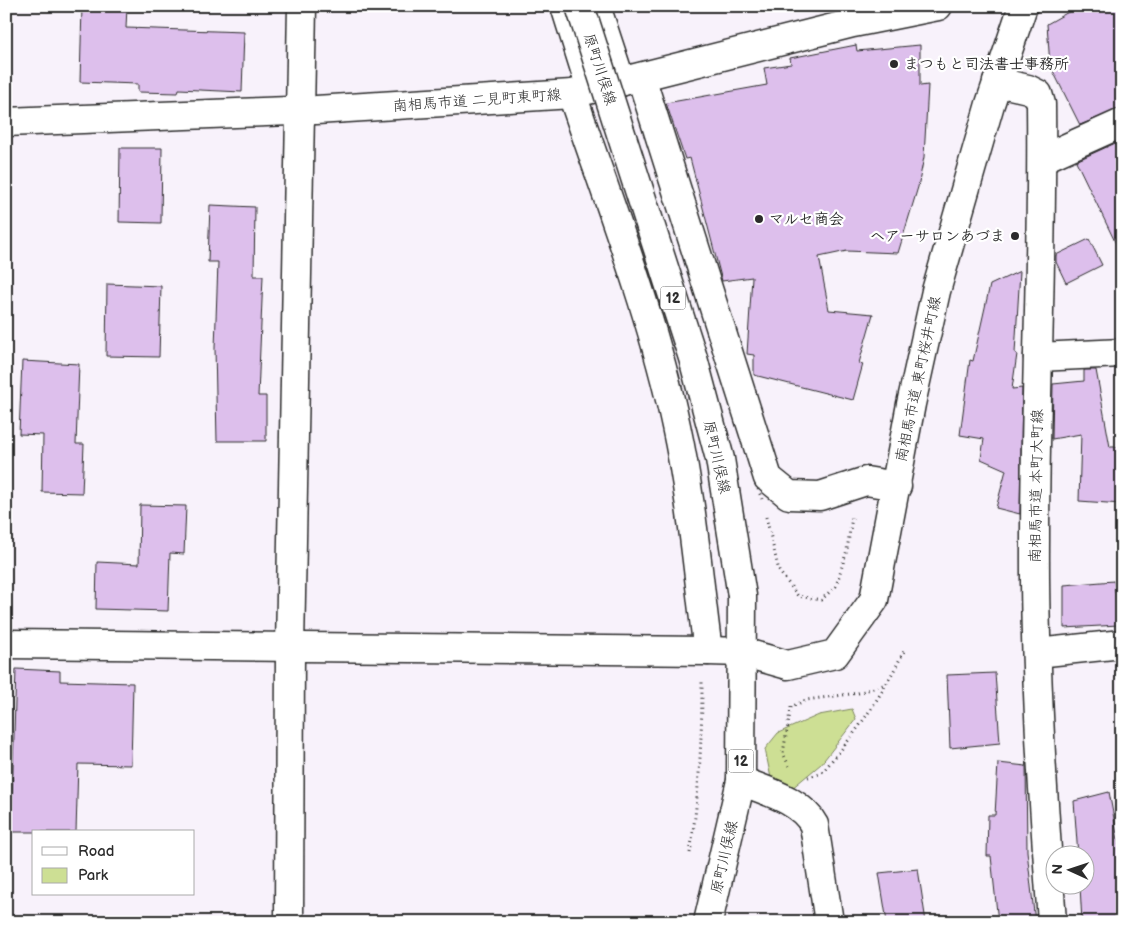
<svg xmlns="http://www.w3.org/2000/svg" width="1128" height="928" font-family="'Balsamiq Sans','Klee One',sans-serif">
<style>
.green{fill:#cddf94;stroke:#7c8560}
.building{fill:#ddbfec;stroke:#2b2b2b}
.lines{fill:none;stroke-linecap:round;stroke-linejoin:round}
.minor-casing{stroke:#2b2b2b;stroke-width:31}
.major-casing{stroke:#2b2b2b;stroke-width:31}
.path{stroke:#2b2b2b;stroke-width:3;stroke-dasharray:1 4;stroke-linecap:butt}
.minor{stroke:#fff;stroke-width:28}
.major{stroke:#fff;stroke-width:28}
.major-bridge-casing{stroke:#2b2b2b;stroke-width:31;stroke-linecap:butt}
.path-bridge{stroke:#2b2b2b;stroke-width:3;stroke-dasharray:1 4;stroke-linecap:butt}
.major-bridge{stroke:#fff;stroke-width:28}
.poi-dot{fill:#2b2b2b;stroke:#fff;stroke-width:2}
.labels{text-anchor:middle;stroke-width:4.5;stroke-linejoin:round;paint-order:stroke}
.shield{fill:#fff;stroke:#6b6b6b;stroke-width:1}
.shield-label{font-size:14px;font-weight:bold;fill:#2b2b2b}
.poi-label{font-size:15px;font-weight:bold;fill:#2b2b2b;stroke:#fff;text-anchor:start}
.street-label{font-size:15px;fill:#2b2b2b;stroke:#fff}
</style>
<rect width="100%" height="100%" fill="#f8f2fb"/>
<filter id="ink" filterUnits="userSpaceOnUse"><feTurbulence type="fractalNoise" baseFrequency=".02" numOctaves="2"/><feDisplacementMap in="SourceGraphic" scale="10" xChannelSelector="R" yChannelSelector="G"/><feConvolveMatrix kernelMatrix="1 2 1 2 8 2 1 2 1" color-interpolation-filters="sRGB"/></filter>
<g filter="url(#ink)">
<path class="green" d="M 852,709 L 856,719 L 821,764 L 791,789 L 772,783 L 765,749 L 778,733 L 819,715 Z"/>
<g class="building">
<path d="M 82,6 L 127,6 L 126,28 L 244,32 L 242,92 L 179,89 L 178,93 L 138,92 L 138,84 L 80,82 Z"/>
<path d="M 1079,6 L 1122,6 L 1122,108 L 1080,125 L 1050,65 L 1047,24 Z"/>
<path d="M 856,45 L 857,51 L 920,45 L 920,86 L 928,85 L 924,157 L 918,187 L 898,253 L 847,251 L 819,257 L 829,310 L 873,314 L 859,363 L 863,364 L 853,400 L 754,375 L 754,355 L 747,354 L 752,277 L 722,281 L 690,158 L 685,159 L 666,103 L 767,85 L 764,68 L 791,64 L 790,58 Z"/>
<path d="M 1122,140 L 1122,256 L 1076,161 Z"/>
<path d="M 120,148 L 162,148 L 161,223 L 119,222 Z"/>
<path d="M 210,205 L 255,207 L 254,276 L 263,276 L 258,396 L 266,396 L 266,441 L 217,441 L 215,348 L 218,262 L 208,262 Z"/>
<path d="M 1089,239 L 1102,265 L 1066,283 L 1056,262 L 1056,255 Z"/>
<path d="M 1020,271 L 1015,353 L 1017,354 L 1012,389 L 1022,388 L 1020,514 L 996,508 L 1006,470 L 981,459 L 984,439 L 960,435 L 970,360 L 973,361 L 990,285 Z"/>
<path d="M 107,284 L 161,286 L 159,357 L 106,356 Z"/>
<path d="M 22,361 L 79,364 L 76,444 L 84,444 L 82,493 L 42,492 L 43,435 L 19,434 Z"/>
<path d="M 1084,370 L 1096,370 L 1110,447 L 1122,447 L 1122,504 L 1079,501 L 1081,434 L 1052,439 L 1053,384 L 1084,381 Z"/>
<path d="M 140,505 L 186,506 L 184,554 L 170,553 L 168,611 L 96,609 L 97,562 L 139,564 Z"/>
<path d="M 1114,581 L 1119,625 L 1064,628 L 1064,585 Z"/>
<path d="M 16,669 L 60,671 L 60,681 L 133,683 L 131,765 L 78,764 L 76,832 L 11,832 Z"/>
<path d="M 995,673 L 1000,743 L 950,748 L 947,675 Z"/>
<path d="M 998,763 L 1026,766 L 1027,851 L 1035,922 L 998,922 L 991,856 L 987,856 L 988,815 L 995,815 Z"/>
<path d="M 1109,792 L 1122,861 L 1122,918 L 1082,922 L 1080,886 L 1086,886 L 1086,856 L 1078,856 L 1074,801 Z"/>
<path d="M 918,869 L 926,922 L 887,922 L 879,873 Z"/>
</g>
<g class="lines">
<defs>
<g id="minor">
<path d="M 565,6 L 591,89"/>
<path d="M 596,6 L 621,82"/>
<path d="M 641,77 L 768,478 L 789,495 L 820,496 L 866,481 L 897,486"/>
<path d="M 997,82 L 1028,89 L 1038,94 L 1041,104 C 1043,249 1035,395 1035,540 C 1034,667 1043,795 1052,922"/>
<path d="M 572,94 C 609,204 652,313 676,426 C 692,500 698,576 708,651"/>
<path d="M 6,122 L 316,110 L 572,94 L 853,23 L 938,6"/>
<path d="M 1042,159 L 1122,123"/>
<path d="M 1038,357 L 1122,353"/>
<path d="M 6,644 L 708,651 L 742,652 L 788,665 L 835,654 L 874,600 L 911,404 L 936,291 L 990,104 L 1023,6"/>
<path d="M 1037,653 L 1122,644"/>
<path d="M 741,781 C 766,791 801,800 814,825 L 829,922"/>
<path d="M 289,922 L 290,648 L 302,6"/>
</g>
<path id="major" d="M 708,922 L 741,781 L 742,596"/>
</defs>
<use href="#minor" class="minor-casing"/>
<use href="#major" class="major-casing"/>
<g class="path">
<path d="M 766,517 L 779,571 L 798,596 L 821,600 L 836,586 L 847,550 L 852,517"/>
<path d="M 789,766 L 783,753 L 791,707 L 806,700 L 858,693 L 883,685"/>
<path d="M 808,777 C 811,776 816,775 819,774 C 825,771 830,762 835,757 C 863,724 885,689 904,651"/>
<path d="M 690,853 C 699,796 702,740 702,682"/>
</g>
<use href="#minor" class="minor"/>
<use href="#major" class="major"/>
<defs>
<path id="major-bridge" d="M 580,6 L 693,358 L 720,459 L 742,596"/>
</defs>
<use href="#major-bridge" class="major-bridge-casing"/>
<path class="path-bridge" d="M 758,489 L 762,499"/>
<use href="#major-bridge" class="major-bridge"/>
</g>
</g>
<g class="poi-dot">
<circle cx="894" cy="64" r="5"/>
<circle cx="759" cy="219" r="5"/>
<circle cx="1015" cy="236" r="5"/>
</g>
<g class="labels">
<g class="shield">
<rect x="660.5" y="286.5" width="25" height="23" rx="4"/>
<rect x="728.5" y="749.5" width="25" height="23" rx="4"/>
</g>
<g class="shield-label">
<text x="673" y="303">12</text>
<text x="741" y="766">12</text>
</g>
<g class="poi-label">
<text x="904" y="69">まつもと司法書士事務所</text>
<text x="769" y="224">マルセ商会</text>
<text x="1005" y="241" text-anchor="end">ヘアーサロンあづま</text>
</g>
<g class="street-label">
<text transform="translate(600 69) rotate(72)" y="5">原町川俣線</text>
<text transform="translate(477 100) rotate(-4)" y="5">南相馬市道 二見町東町線</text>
<text transform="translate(918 379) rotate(-78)" y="5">南相馬市道 東町桜井町線</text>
<text transform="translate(717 457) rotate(77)" y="5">原町川俣線</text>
<text transform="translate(1036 486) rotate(-89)" y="5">南相馬市道 本町大町線</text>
<text transform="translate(724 857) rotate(-77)" y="5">原町川俣線</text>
</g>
</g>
<rect width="1128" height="928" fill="none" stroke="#fff" stroke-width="25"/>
<rect x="12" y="12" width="1103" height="903" fill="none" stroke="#2b2b2b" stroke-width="2" filter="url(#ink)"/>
<rect x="32" y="830" width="162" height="65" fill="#ffffff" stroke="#aaaaaa"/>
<rect x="42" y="847" width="25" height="8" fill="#ffffff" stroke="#aaaaaa"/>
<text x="78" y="856" font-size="15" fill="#2b2b2b">Road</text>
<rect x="42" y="868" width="25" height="15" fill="#cddf94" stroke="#aaaaaa"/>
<text x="78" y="880" font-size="15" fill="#2b2b2b">Park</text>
<g transform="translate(1070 870) rotate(273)"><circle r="24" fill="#ffffff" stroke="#aaaaaa"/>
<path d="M0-4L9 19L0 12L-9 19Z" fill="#2b2b2b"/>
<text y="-8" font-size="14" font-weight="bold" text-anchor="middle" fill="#2b2b2b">N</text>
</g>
</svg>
